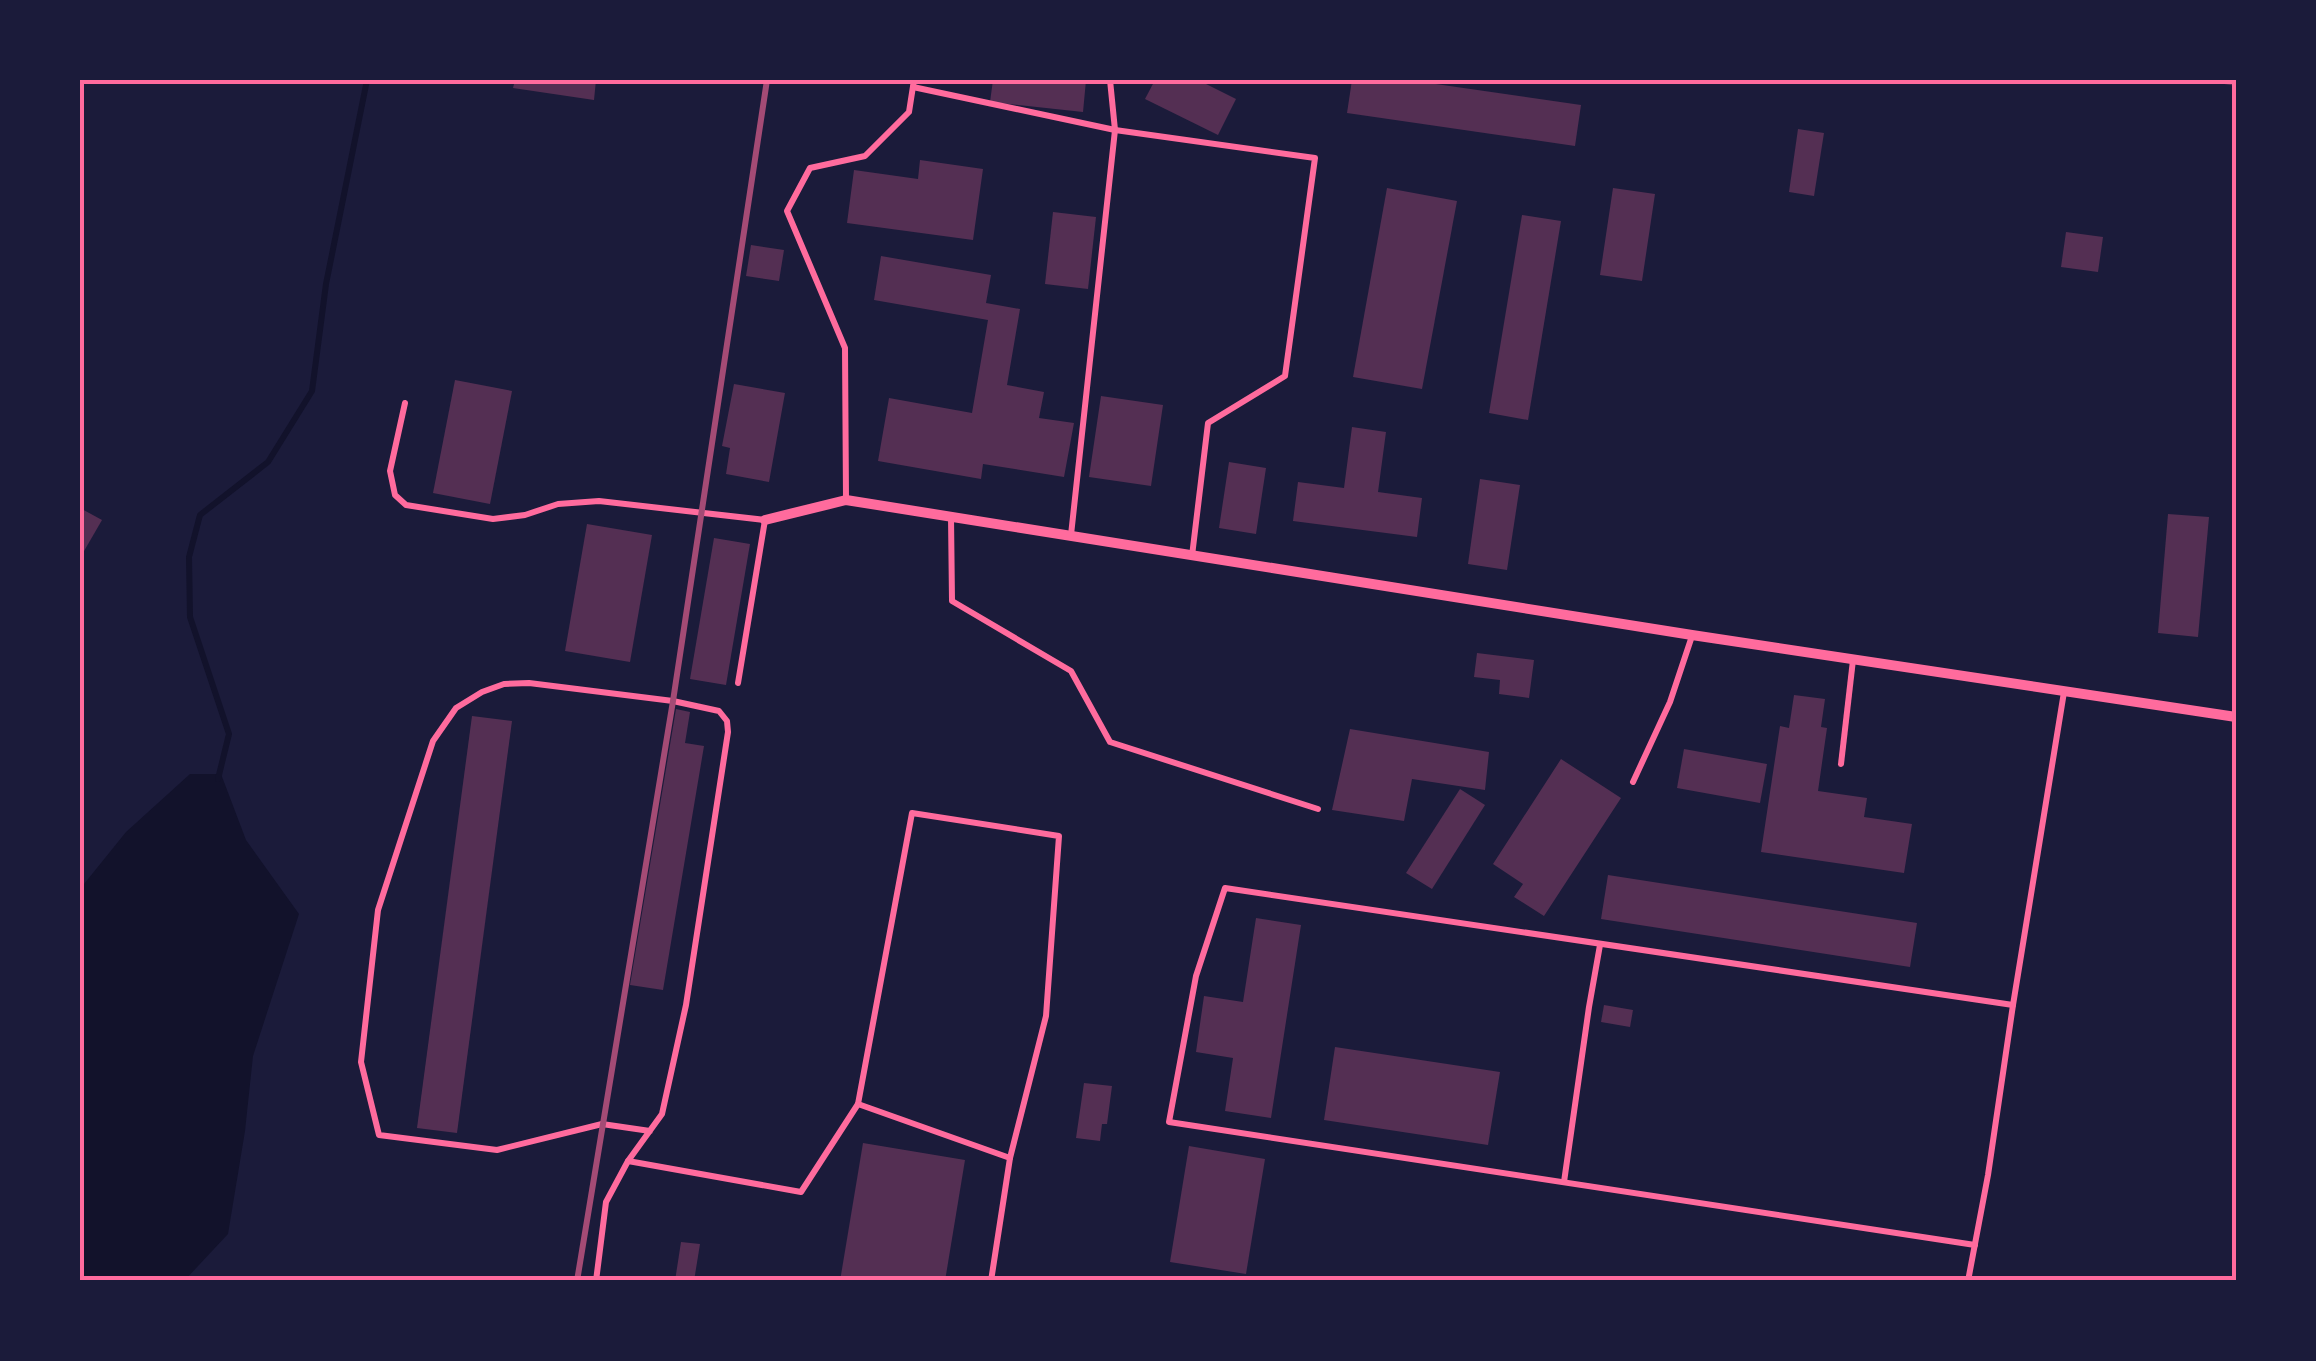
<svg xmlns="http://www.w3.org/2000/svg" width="2316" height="1361" font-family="Merriweather,serif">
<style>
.water{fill:#12122b}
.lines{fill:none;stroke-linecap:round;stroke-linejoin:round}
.stream{stroke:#12122b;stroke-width:6}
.building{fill:#542f53}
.service{stroke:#ff6b9d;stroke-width:6}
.minor{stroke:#ff6b9d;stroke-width:10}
.rail{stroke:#a44b75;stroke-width:6}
.neatline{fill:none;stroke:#ff6b9d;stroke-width:4}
</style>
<rect width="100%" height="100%" fill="#1b1b3a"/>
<path class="water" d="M 190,774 L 221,774 L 246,840 L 299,914 L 253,1056 L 245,1131 L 228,1234 L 184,1281 L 80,1281 L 80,889 L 126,832 Z"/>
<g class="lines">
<path class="stream" d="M 218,779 L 229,734 L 190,617 L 189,557 L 200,515 L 268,462 L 312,391 L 326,284 L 367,80"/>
</g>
<g class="building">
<path d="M 515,80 L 596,80 L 594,100 L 513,88 Z"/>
<path d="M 993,80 L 1086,80 L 1083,112 L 990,102 Z"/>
<path d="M 1155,80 L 1198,80 L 1236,99 L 1218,135 L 1145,99 Z"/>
<path d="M 1352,80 L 1408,80 L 1581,105 L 1575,146 L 1347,113 Z"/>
<path d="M 2212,80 L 2236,80 L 2236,86 L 2212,82 Z"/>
<path d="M 1798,129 L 1824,133 L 1814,196 L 1789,192 Z"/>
<path d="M 920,160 L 983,169 L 973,240 L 847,223 L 854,170 L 918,179 Z"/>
<path d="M 1387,188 L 1457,201 L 1422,389 L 1353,377 Z"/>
<path d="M 1613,188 L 1655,194 L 1642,281 L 1600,275 Z"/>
<path d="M 1053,212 L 1096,217 L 1088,289 L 1045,284 Z"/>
<path d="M 1522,215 L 1561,221 L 1528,420 L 1489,413 Z"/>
<path d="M 2066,232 L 2103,237 L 2098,272 L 2061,267 Z"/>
<path d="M 751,245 L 784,250 L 779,281 L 746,276 Z"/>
<path d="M 881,256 L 991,275 L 986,303 L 1020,309 L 1007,385 L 1044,392 L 1039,418 L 1074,423 L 1064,477 L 983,464 L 981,479 L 878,461 L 889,398 L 972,413 L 988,320 L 874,300 Z"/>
<path d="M 455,380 L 512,391 L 490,504 L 433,493 Z"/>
<path d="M 734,384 L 785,393 L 769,482 L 726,474 L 730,448 L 722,446 Z"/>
<path d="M 1101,396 L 1163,405 L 1151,486 L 1089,477 Z"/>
<path d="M 1352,427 L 1386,432 L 1378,492 L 1422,498 L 1417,537 L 1293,521 L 1298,482 L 1344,488 Z"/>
<path d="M 1229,462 L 1266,468 L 1256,534 L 1219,528 Z"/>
<path d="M 1480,479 L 1520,485 L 1507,570 L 1468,564 Z"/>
<path d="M 80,508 L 102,520 L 80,558 Z"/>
<path d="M 2168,514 L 2209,517 L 2198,637 L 2158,633 Z"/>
<path d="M 587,524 L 652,535 L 630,662 L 565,651 Z"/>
<path d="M 714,538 L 750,544 L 726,685 L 690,679 Z"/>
<path d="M 1477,653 L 1534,660 L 1529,698 L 1499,694 L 1500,680 L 1474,677 Z"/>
<path d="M 1794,695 L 1825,699 L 1821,727 L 1827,728 L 1818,791 L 1867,798 L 1864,817 L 1912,824 L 1904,873 L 1761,852 L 1780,726 L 1789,728 Z"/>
<path d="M 676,709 L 690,712 L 685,743 L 704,746 L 663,990 L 630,985 Z"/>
<path d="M 472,716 L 512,721 L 457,1133 L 417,1128 Z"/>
<path d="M 1350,729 L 1489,752 L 1485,790 L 1412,779 L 1404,821 L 1332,810 Z"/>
<path d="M 1684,749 L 1767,764 L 1760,803 L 1677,788 Z"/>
<path d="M 1561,759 L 1621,798 L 1544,916 L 1514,897 L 1523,884 L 1493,864 Z"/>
<path d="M 1460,789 L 1485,805 L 1432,889 L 1406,873 Z"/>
<path d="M 1608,875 L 1917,923 L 1910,967 L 1601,919 Z"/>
<path d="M 1256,918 L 1301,925 L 1271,1118 L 1225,1111 L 1233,1058 L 1196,1052 L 1204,996 L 1243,1002 Z"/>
<path d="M 1604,1005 L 1633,1010 L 1630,1027 L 1601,1022 Z"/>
<path d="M 1335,1047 L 1500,1072 L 1488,1145 L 1324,1120 Z"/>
<path d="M 1084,1083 L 1112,1086 L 1107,1124 L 1102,1124 L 1100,1141 L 1076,1138 Z"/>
<path d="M 863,1143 L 965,1160 L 945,1281 L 840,1281 Z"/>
<path d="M 1189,1146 L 1265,1159 L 1246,1274 L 1170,1262 Z"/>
<path d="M 681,1242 L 700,1244 L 694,1281 L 675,1281 Z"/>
</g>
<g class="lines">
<g class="service">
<path d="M 913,87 L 1115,130 L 1315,158 L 1285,376 L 1208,423 L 1192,556"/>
<path d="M 405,403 L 390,471 L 395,495 L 406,505 L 493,519 L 525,515 L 558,504 L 599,501 L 765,520 L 738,683"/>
<path d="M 846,499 L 845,348 L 787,211 L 810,168 L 865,156 L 909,112 L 914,80"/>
<path d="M 951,517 L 952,601 L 1071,671 L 1110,742 L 1318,809"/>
<path d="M 1071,535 L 1115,130 L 1110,80"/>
<path d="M 1841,764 L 1853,660"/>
<path d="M 1633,782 L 1670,702 L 1692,636"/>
<path d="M 858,1104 L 912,813 L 1059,836 L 1046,1016 L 1010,1158"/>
<path d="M 628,1161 L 801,1192 L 858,1104 L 1010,1158 L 991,1281"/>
<path d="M 1564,1182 L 1589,1007 L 1600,945"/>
<path d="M 1975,1245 L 1169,1122 L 1196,976 L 1225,888 L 2013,1005"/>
<path d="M 596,1281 L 606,1202 L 628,1161 L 662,1114 L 686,1005 L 728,732 L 727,721 L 719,711 L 673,701 L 529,683 L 504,684 L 482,692 L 456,708 L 433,741 L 378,910 L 361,1062 L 379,1135 L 497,1150 L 602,1124 L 650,1131"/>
<path d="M 1968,1281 L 1988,1175 L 2013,1005 L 2064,692"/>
</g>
<path class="minor" d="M 765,520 L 846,500 L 1692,635 L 2236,717"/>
<path class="rail" d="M 577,1281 L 673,701 L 767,80"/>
</g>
<rect width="2316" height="1361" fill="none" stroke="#1b1b3a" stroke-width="165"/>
<rect x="82" y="82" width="2152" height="1196" class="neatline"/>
</svg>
